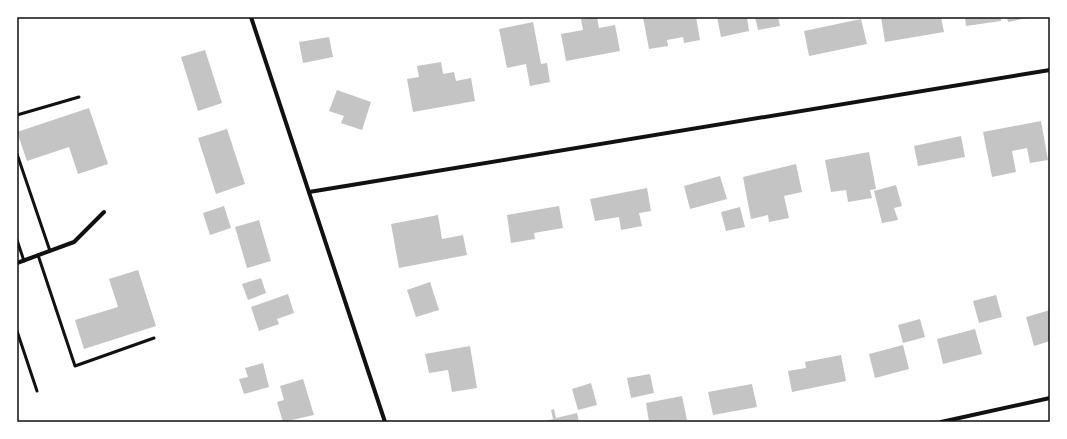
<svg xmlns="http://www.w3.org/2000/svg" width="1067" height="439" font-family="Karla,sans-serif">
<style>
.building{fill:#c4c4c4}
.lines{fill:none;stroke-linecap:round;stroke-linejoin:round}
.service{stroke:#111;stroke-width:3}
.minor{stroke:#111;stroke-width:4}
.neatline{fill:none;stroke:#111;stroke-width:1.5}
</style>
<rect width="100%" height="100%" fill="#fff"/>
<g class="building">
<path d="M 597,17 L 599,28 L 615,25 L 620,51 L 566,61 L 561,34 L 583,30 L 581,19 Z"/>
<path d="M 643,17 L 696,17 L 700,40 L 684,43 L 683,37 L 667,40 L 668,46 L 649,49 Z"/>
<path d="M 717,17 L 747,17 L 749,31 L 721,37 Z"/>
<path d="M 755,17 L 778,17 L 780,26 L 758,30 Z"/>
<path d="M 881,17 L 941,17 L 944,32 L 885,42 Z"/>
<path d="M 965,17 L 1001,17 L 1001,21 L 966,26 Z"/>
<path d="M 1007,17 L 1027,17 L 1027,18 L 1008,22 Z"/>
<path d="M 861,19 L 867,44 L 809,56 L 804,31 Z"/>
<path d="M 533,22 L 541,64 L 547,63 L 550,82 L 530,86 L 526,64 L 507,68 L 499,29 Z"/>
<path d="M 329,37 L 333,57 L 303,63 L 299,42 Z"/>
<path d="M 205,50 L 222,103 L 198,111 L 181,57 Z"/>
<path d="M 441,62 L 443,74 L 454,72 L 456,81 L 471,78 L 475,101 L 413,112 L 407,79 L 419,77 L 417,66 Z"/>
<path d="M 337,90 L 371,102 L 362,130 L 341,123 L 344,116 L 329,111 Z"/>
<path d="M 89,108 L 108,164 L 78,174 L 69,147 L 27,161 L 17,132 Z"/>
<path d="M 1041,121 L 1048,160 L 1030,163 L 1027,148 L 1012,151 L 1016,172 L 992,177 L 983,132 Z"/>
<path d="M 227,129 L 245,184 L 216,194 L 198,138 Z"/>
<path d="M 961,136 L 965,157 L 918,166 L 914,146 Z"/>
<path d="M 869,152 L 876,189 L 870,190 L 872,198 L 848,202 L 846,190 L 831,192 L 825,160 Z"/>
<path d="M 796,164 L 802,192 L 784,196 L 789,218 L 769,222 L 768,215 L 751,219 L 743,177 Z"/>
<path d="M 720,176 L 727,199 L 690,209 L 684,186 Z"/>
<path d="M 896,185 L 902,206 L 894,208 L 898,220 L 882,223 L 874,191 Z"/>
<path d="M 647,188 L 651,211 L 639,213 L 642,226 L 621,230 L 619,217 L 595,221 L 590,199 Z"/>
<path d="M 224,206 L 231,228 L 210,235 L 203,213 Z"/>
<path d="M 559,206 L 563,228 L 534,233 L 535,239 L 511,243 L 507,215 Z"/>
<path d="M 740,207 L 745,227 L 726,231 L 721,212 Z"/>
<path d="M 438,215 L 442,239 L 463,235 L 467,255 L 399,268 L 391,224 Z"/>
<path d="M 259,220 L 271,261 L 247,268 L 235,227 Z"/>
<path d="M 138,270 L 156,326 L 84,349 L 75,320 L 118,307 L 109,279 Z"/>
<path d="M 261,278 L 266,293 L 248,300 L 242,284 Z"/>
<path d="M 430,282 L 439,310 L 416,317 L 407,290 Z"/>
<path d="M 288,294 L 294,313 L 277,319 L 279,324 L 259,331 L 251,307 Z"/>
<path d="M 996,295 L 1002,317 L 979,323 L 973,301 Z"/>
<path d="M 1050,310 L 1050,341 L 1034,346 L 1026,317 Z"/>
<path d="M 920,319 L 925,337 L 903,343 L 898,325 Z"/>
<path d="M 975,329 L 982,354 L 943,364 L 937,339 Z"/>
<path d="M 903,345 L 909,369 L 875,378 L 869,354 Z"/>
<path d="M 470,346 L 477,388 L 452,392 L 448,370 L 429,373 L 425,354 Z"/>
<path d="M 841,355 L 846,381 L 792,392 L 788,371 L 806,368 L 805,362 Z"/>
<path d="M 263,363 L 269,387 L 244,394 L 239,379 L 248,377 L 245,368 Z"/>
<path d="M 650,374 L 654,393 L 631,398 L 627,378 Z"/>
<path d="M 303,379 L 314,415 L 283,422 L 277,402 L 284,400 L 280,386 Z"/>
<path d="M 591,383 L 597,405 L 578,410 L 572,389 Z"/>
<path d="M 752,384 L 757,407 L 713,415 L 708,392 Z"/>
<path d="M 682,396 L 687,420 L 649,422 L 646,403 Z"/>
<path d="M 554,409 L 556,418 L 577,413 L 579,422 L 542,422 L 553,419 L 551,410 Z"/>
</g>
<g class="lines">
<g class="service">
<path d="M 17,115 L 79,97"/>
<path d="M 17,154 L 50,251"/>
<path d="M 17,240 L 24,261"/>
<path d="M 38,255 L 75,366 L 154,338"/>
<path d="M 17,331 L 37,391"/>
</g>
<g class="minor">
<path d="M 251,17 L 385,422"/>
<path d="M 309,192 L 1050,70"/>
<path d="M 17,263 L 74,242 L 104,212"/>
<path d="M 941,422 L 1050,398"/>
</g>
</g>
<rect width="1067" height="439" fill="none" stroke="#ffffff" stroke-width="36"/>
<rect x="18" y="18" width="1031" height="403" class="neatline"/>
</svg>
